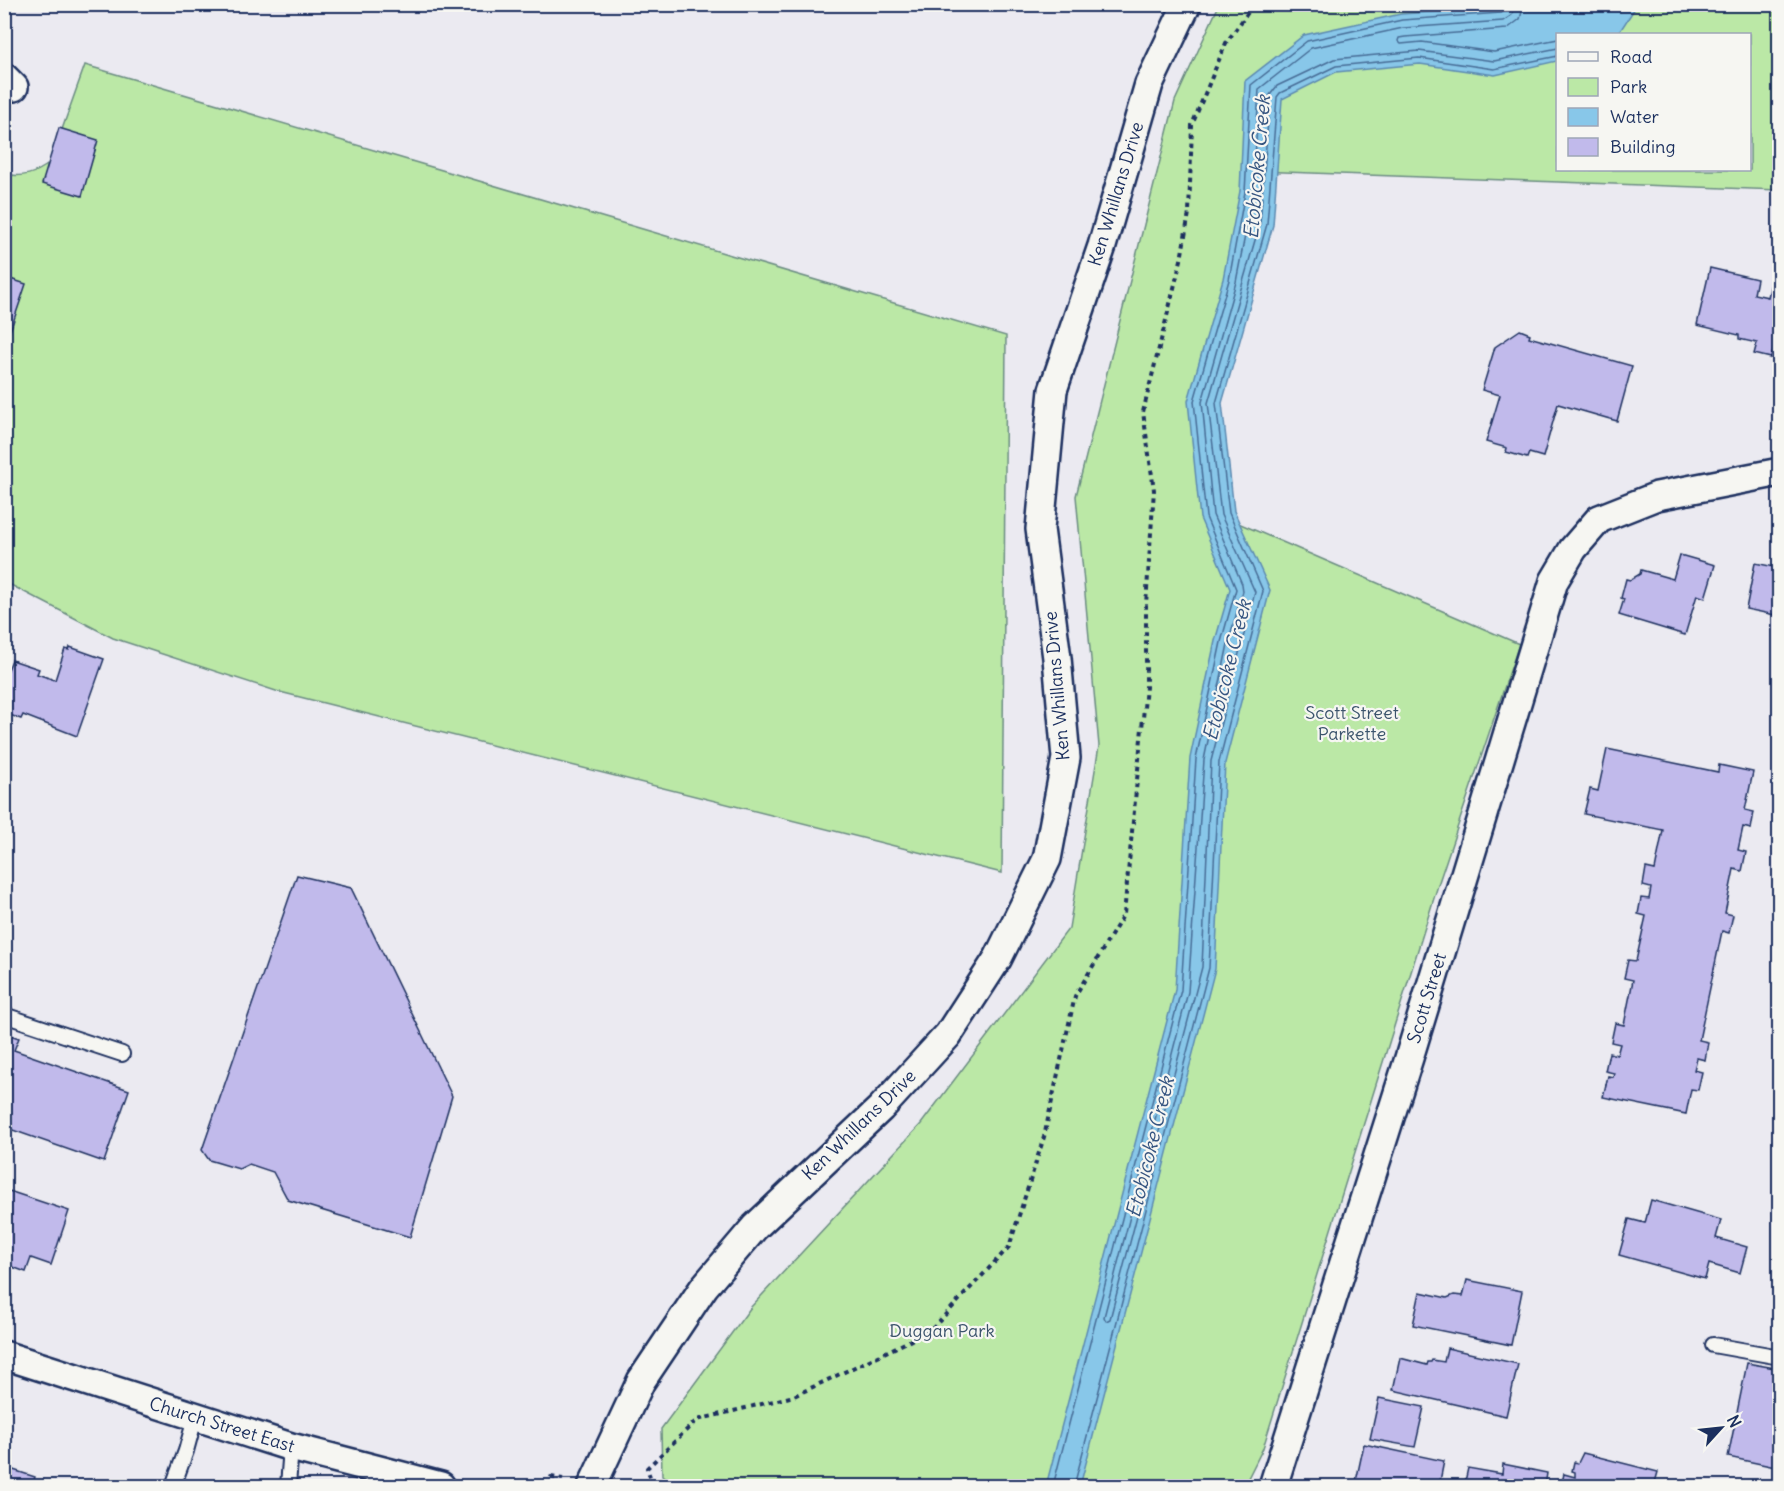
<svg xmlns="http://www.w3.org/2000/svg" width="1784" height="1491" font-family="Delius,sans-serif">
<style>
.green{fill:#bbe8a6;stroke:#6b8c82;stroke-width:1.5;fill-rule:evenodd}
.water{fill:#88c7e9;stroke:#5c8ab1;stroke-width:1.5}
.lines{fill:none;stroke-linecap:round;stroke-linejoin:round}
.shore{stroke:#476c96;stroke-width:1.5}
.building{fill:#c1baeb;stroke:#1b2f5e;stroke-width:1.5}
.service-casing{stroke:#1b2f5e;stroke-width:18}
.minor-casing{stroke:#1b2f5e;stroke-width:32}
.path{stroke:#1b2f5e;stroke-width:4;stroke-dasharray:4.5 4.5;stroke-linecap:butt}
.service{stroke:#f6f6f2;stroke-width:14}
.minor{stroke:#f6f6f2;stroke-width:27}
.labels{text-anchor:middle;stroke-width:4.5;stroke-linejoin:round;paint-order:stroke}
.street-label{font-size:18px;fill:#1b2f5e;stroke:#f6f6f2}
.park-label{font-size:18px;fill:#3b546c;stroke:#f6f6f2}
.water-label{font-size:20px;font-style:italic;fill:#365581;stroke:#f6f6f2}
</style>
<rect width="100%" height="100%" fill="#ebeaf1"/>
<filter id="ink" filterUnits="userSpaceOnUse"><feTurbulence type="fractalNoise" baseFrequency=".0167" numOctaves="2"/><feDisplacementMap in="SourceGraphic" scale="12" xChannelSelector="R" yChannelSelector="G"/><feConvolveMatrix kernelMatrix="1 2 1 2 8 2 1 2 1" color-interpolation-filters="sRGB"/></filter>
<g filter="url(#ink)">
<g class="green">
<path d="M 1219,5 L 1779,5 L 1779,190 L 1258,171 L 1203,398 L 1215,513 L 1519,644 L 1439,882 L 1263,1448 L 1244,1486 L 681,1486 L 662,1476 L 661,1429 L 751,1307 L 921,1124 L 1069,928 L 1099,746 L 1076,496 L 1175,101 ZM 1558,34 L 1750,34 L 1750,170 L 1558,170 Z"/>
<path d="M 85,65 L 1006,336 L 1002,873 L 276,691 L 113,638 L 5,582 L 4,174 C 23,178 35,174 50,163 Z"/>
</g>
<path class="water" d="M 1513,4 L 1637,5 L 1618,34 L 1558,34 L 1557,61 L 1495,75 L 1420,64 L 1336,72 L 1282,99 L 1273,225 L 1222,403 L 1234,511 L 1270,590 L 1225,763 L 1215,969 L 1080,1486 L 1046,1486 L 1175,990 L 1190,758 L 1215,641 L 1230,589 L 1200,518 L 1188,401 L 1223,279 L 1240,191 L 1245,81 L 1304,35 L 1401,14 L 1501,7 Z"/>
<g class="lines">
<g class="shore">
<path d="M 1515,4 L 1512,15 L 1503,21 L 1403,28 L 1311,48 L 1259,89 L 1253,194 L 1236,282 L 1202,402 L 1213,515 L 1242,584 L 1243,591 L 1228,644 L 1204,760 L 1188,992 L 1104,1317 L 1106,1321 L 1110,1319 L 1202,967 L 1211,761 L 1255,592 L 1221,515 L 1208,403 L 1260,223 L 1270,95 L 1277,86 L 1334,59 L 1419,51 L 1494,61 L 1558,48"/>
<path d="M 1524,4 L 1520,19 L 1507,29 L 1405,37 L 1399,38 L 1398,41 L 1401,44 L 1422,42 L 1494,52 L 1558,39"/>
<path d="M 1053,1486 L 1181,990 L 1196,759 L 1221,642 L 1236,589 L 1206,517 L 1194,401 L 1229,280 L 1245,192 L 1251,85 L 1307,41 L 1402,20 L 1501,13 L 1506,10 L 1507,4"/>
<path d="M 1074,1486 L 1209,968 L 1219,762 L 1263,591 L 1229,513 L 1216,403 L 1267,224 L 1277,97 L 1280,93 L 1336,66 L 1419,58 L 1494,69 L 1558,56"/>
</g>
</g>
<g class="building">
<path d="M 59,128 L 98,140 L 82,196 L 42,184 Z"/>
<path d="M 1710,268 L 1757,279 L 1754,294 L 1768,297 L 1771,284 L 1780,286 L 1780,348 L 1774,347 L 1771,358 L 1754,354 L 1757,343 L 1739,339 L 1739,335 L 1697,325 Z"/>
<path d="M 4,277 L 26,284 L 5,346 L 4,346 Z"/>
<path d="M 1520,330 L 1530,334 L 1529,337 L 1632,366 L 1617,421 L 1558,404 L 1543,457 L 1529,453 L 1527,458 L 1506,452 L 1507,448 L 1486,442 L 1500,395 L 1482,390 L 1495,347 Z"/>
<path d="M 1680,555 L 1715,565 L 1705,598 L 1697,595 L 1685,635 L 1619,615 L 1624,599 L 1621,598 L 1626,579 L 1630,580 L 1640,574 L 1641,570 L 1673,579 Z"/>
<path d="M 1755,563 L 1780,568 L 1780,616 L 1746,609 Z"/>
<path d="M 70,647 L 104,659 L 77,736 L 23,715 L 21,719 L 4,713 L 4,671 L 7,672 L 12,660 L 39,669 L 37,674 L 55,680 L 65,649 L 69,650 Z"/>
<path d="M 4,731 L 9,733 L 4,747 Z"/>
<path d="M 1607,749 L 1718,772 L 1719,765 L 1753,772 L 1745,810 L 1754,812 L 1751,829 L 1743,827 L 1738,850 L 1746,852 L 1742,871 L 1734,869 L 1725,913 L 1733,915 L 1729,933 L 1722,931 L 1699,1040 L 1708,1042 L 1705,1060 L 1697,1058 L 1694,1070 L 1702,1072 L 1698,1090 L 1691,1089 L 1686,1114 L 1603,1097 L 1608,1076 L 1613,1077 L 1614,1073 L 1605,1071 L 1609,1053 L 1617,1055 L 1620,1044 L 1611,1042 L 1615,1023 L 1624,1025 L 1633,980 L 1624,978 L 1628,960 L 1636,961 L 1646,916 L 1638,914 L 1641,898 L 1649,899 L 1651,888 L 1643,886 L 1646,868 L 1655,870 L 1663,830 L 1584,814 L 1590,789 L 1598,791 Z"/>
<path d="M 297,875 L 351,888 L 452,1096 L 410,1237 L 288,1200 L 273,1172 L 249,1164 L 239,1169 L 209,1160 L 202,1150 Z"/>
<path d="M 4,1033 L 19,1038 L 14,1050 L 129,1090 L 104,1162 L 4,1127 Z"/>
<path d="M 6,1190 L 69,1211 L 51,1265 L 31,1258 L 26,1272 L 4,1264 Z"/>
<path d="M 1651,1200 L 1721,1220 L 1716,1238 L 1747,1247 L 1740,1273 L 1709,1264 L 1705,1279 L 1619,1255 L 1629,1219 L 1645,1223 Z"/>
<path d="M 1467,1280 L 1522,1291 L 1511,1345 L 1413,1325 L 1420,1292 L 1447,1298 L 1454,1295 L 1463,1296 Z"/>
<path d="M 1447,1348 L 1518,1364 L 1506,1416 L 1393,1390 L 1400,1358 L 1427,1365 L 1428,1362 L 1431,1362 L 1432,1360 L 1444,1362 Z"/>
<path d="M 1747,1363 L 1780,1369 L 1780,1468 L 1728,1457 Z"/>
<path d="M 1379,1398 L 1424,1407 L 1415,1447 L 1370,1439 Z"/>
<path d="M 1364,1444 L 1444,1461 L 1439,1486 L 1355,1486 Z"/>
<path d="M 1583,1453 L 1658,1472 L 1654,1486 L 1561,1486 L 1564,1474 L 1575,1477 L 1575,1472 L 1572,1471 L 1574,1462 L 1578,1463 Z"/>
<path d="M 1503,1464 L 1547,1473 L 1545,1486 L 1464,1486 L 1468,1468 L 1502,1474 Z"/>
<path d="M 4,1467 L 35,1477 L 33,1484 L 41,1486 L 4,1486 Z"/>
</g>
<g class="lines">
<defs>
<g id="service">
<path d="M 4,1015 L 122,1054"/>
<path d="M 1713,1345 L 1780,1357"/>
<path d="M 173,1486 L 186,1451 L 195,1418"/>
<path d="M 288,1486 L 291,1447"/>
</g>
<g id="minor">
<path d="M 4,77 L 14,87"/>
<path d="M 4,1355 L 291,1447 L 441,1486"/>
<path d="M 592,1486 L 641,1381 L 704,1287 L 755,1227 L 881,1108 L 948,1035 L 998,958 L 1047,859 L 1066,758 L 1057,658 L 1040,529 L 1053,390 L 1102,246 L 1149,84 L 1187,4"/>
<path d="M 1273,1486 L 1409,1058 L 1554,581 L 1573,549 L 1599,519 L 1657,496 L 1780,472"/>
</g>
</defs>
<use href="#service" class="service-casing"/>
<use href="#minor" class="minor-casing"/>
<g class="path">
<path d="M 549,1486 L 551,1477 L 563,1479"/>
<path d="M 653,1486 L 647,1468 L 697,1420 L 794,1396 L 930,1331 L 1009,1247 L 1044,1137 L 1075,996 L 1124,914 L 1146,687 L 1146,604 L 1154,490 L 1143,412 L 1181,260 L 1189,213 L 1192,125 L 1226,43 L 1254,4"/>
</g>
<use href="#service" class="service"/>
<use href="#minor" class="minor"/>
</g>
</g>
<g class="labels">
<g class="street-label">
<text transform="translate(1116 194) rotate(-73)" y="6">Ken Whillans Drive</text>
<text transform="translate(1057 686) rotate(-95)" y="6">Ken Whillans Drive</text>
<text transform="translate(1427 998) rotate(-73)" y="6">Scott Street</text>
<text transform="translate(859 1125) rotate(-44)" y="6">Ken Whillans Drive</text>
<text transform="translate(222 1425) rotate(17)" y="6">Church Street East</text>
</g>
<g class="park-label">
<text x="1352" y="719">Scott Street<tspan x="1352" dy="21">Parkette</tspan></text>
<text x="942" y="1337">Duggan Park</text>
</g>
<g class="water-label">
<text transform="translate(1257 167) rotate(-85)" y="7">Etobicoke Creek</text>
<text transform="translate(1227 670) rotate(-76)" y="7">Etobicoke Creek</text>
<text transform="translate(1150 1147) rotate(-76)" y="7">Etobicoke Creek</text>
</g>
</g>
<rect width="1784" height="1491" fill="none" stroke="#f6f6f2" stroke-width="24"/>
<rect x="12" y="12" width="1760" height="1467" fill="none" stroke="#1b2f5e" stroke-width="2" filter="url(#ink)"/>
<rect x="1556" y="33" width="195" height="138" fill="#f6f6f2" stroke="#9ea6b7" stroke-width="1.5"/>
<rect x="1568" y="52" width="30" height="9" fill="#f6f6f2" stroke="#9ea6b7" stroke-width="1.5"/>
<text x="1610" y="63" font-size="18" fill="#1b2f5e">Road</text>
<rect x="1568" y="78" width="30" height="18" fill="#bbe8a6" stroke="#9ea6b7" stroke-width="1.5"/>
<text x="1610" y="93" font-size="18" fill="#1b2f5e">Park</text>
<rect x="1568" y="108" width="30" height="18" fill="#88c7e9" stroke="#9ea6b7" stroke-width="1.5"/>
<text x="1610" y="123" font-size="18" fill="#1b2f5e">Water</text>
<rect x="1568" y="138" width="30" height="18" fill="#c1baeb" stroke="#9ea6b7" stroke-width="1.5"/>
<text x="1610" y="153" font-size="18" fill="#1b2f5e">Building</text>
<g transform="translate(1721 1428) rotate(63)" stroke="#f6f6f2" stroke-width="4.5" paint-order="stroke">
<path d="M0-4.5L10 22L0 15L-10 22Z" fill="#1b2f5e"/>
<text y="-9" font-size="16" font-weight="bold" text-anchor="middle" fill="#1b2f5e">N</text>
</g>
</svg>
